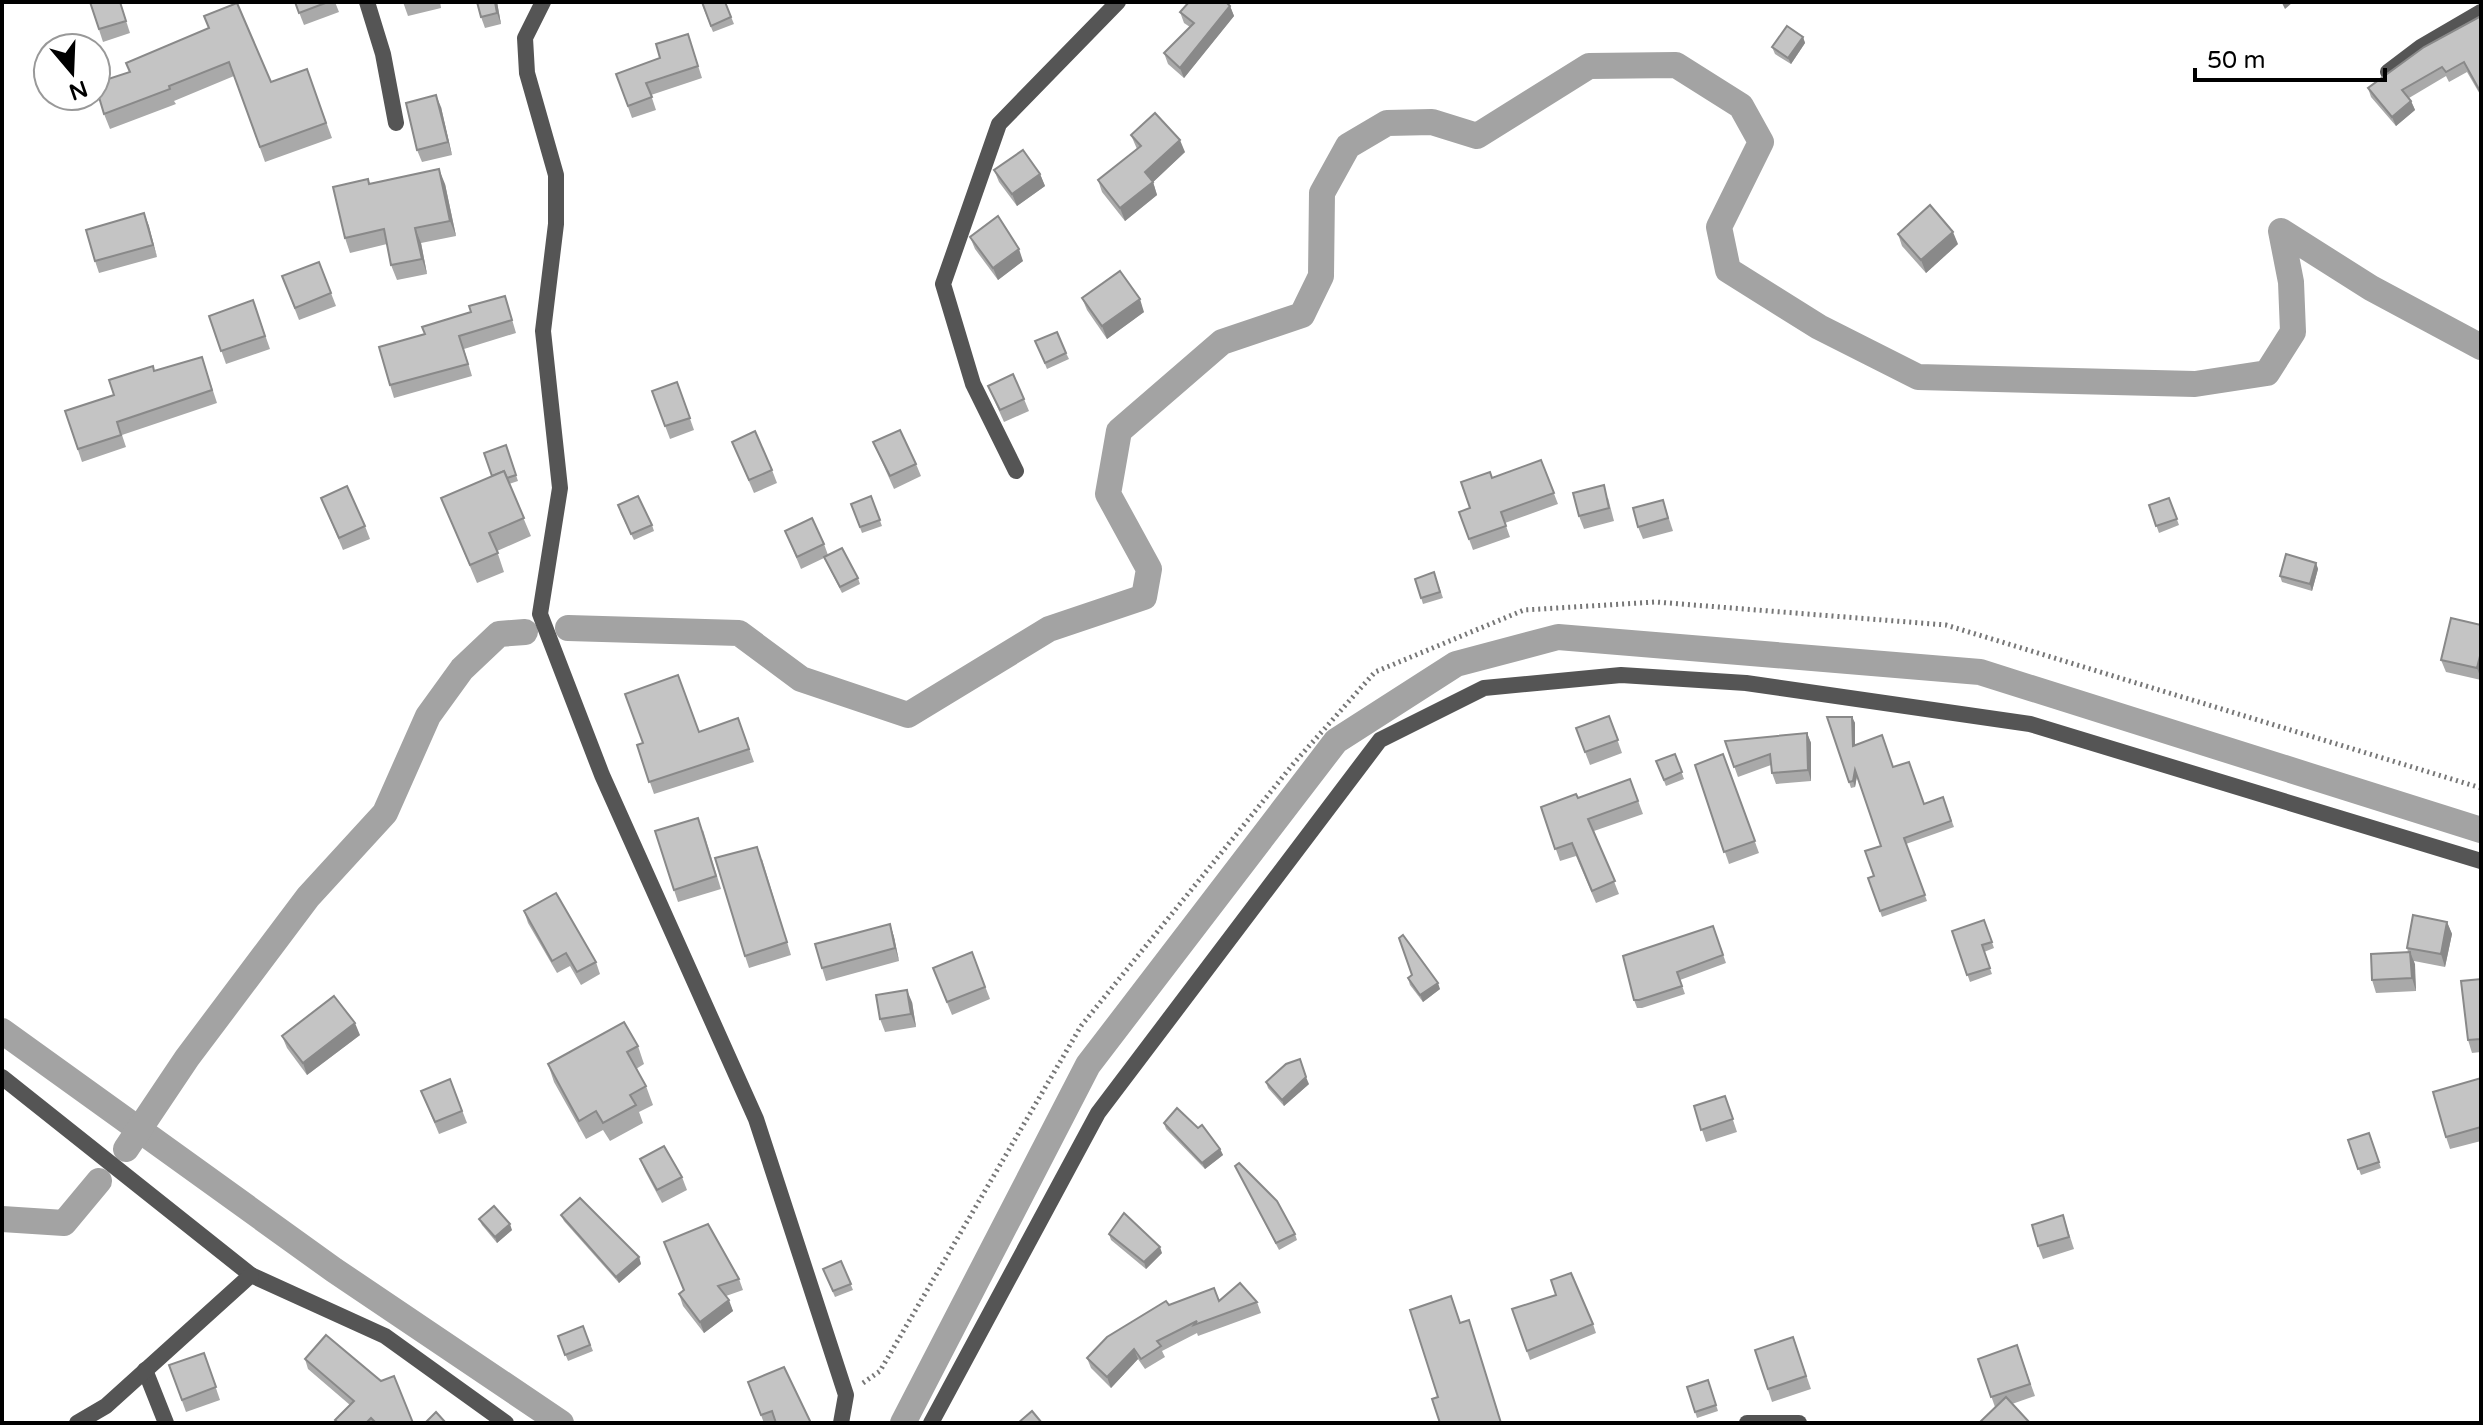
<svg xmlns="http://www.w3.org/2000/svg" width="2483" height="1425" font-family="'Varela Round',sans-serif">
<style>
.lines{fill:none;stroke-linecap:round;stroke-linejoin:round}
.canal{stroke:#a3a3a3;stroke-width:26}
.path{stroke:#777;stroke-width:5;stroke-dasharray:2 4;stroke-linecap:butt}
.street{stroke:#555;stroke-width:16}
.wall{fill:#a9a9a9}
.shaded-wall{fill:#898989}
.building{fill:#c4c4c4;stroke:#898989;stroke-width:2}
</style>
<rect width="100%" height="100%" fill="#fff"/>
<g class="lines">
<g class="canal">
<path d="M 568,628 L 739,633 L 801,679 L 908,715 L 1049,629 L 1144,597 L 1149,569 L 1108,494 L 1119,431 L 1222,342 L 1302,315 L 1321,276 L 1322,193 L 1348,146 L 1387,123 L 1432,122 L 1477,136 L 1589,66 L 1676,65 L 1741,106 L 1761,142 L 1719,227 L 1728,270 L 1819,327 L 1918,377 L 2195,384 L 2267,373 L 2293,332 L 2291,282 L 2281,231 L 2371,288 L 2481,347"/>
<path d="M 2,1031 L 334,1270 L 561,1423"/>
<path d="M 126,1149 L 187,1058 L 308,897 L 385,813 L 428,716 L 462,669 L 499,634 L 525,632"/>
<path d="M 2,1219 L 64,1223 L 99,1181"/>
<path d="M 903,1423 L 1088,1065 L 1336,741 L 1456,664 L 1558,637 L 1980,672 L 2481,830"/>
</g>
<path class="path" d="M 863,1383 L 880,1371 L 1081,1026 L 1294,763 L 1375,672 L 1524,610 L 1656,602 L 1946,625 L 2481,788"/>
<g class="street">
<path d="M 367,2 L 383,54 L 396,123"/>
<path d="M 543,2 L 525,38 L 527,73 L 556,175 L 556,224 L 543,331 L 560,488 L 540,614 L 602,775 L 756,1119 L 846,1395 L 841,1423"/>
<path d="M 2388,72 L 2421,47 L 2481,12"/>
<path d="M 1016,471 L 973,384 L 943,284 L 999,124 L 1118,2"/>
<path d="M 2,1077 L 251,1275 L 385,1336 L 506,1423"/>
<path d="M 145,1370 L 166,1423"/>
<path d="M 77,1423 L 106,1406 L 251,1275"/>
<path d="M 931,1423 L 1098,1113 L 1380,740 L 1484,688 L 1621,675 L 1746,683 L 2030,724 L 2481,861"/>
<path d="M 1747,1423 L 1799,1423"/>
</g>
</g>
<g class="wall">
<path d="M 90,2 L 120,2 L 130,33 L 103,42 Z"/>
<path d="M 295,2 L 335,2 L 339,12 L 304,25 Z"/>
<path d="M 403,2 L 440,2 L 441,8 L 408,16 Z"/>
<path d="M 497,2 L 501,24 L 485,28 L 481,17 Z"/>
<path d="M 701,2 L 725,2 L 734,24 L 713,32 Z"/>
<path d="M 1230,6 L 1234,16 L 1184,78 L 1168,64 L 1164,53 L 1190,27 L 1184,23 L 1180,12 Z"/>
<path d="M 2481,16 L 2481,96 L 2467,72 L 2449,82 L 2446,76 L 2409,98 L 2411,101 L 2415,110 L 2396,126 L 2371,97 L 2368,88 Z"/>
<path d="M 208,28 L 271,82 L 307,69 L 332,138 L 265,162 L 234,76 L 174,101 L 176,104 L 110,129 L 104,114 L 130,72 Z"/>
<path d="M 688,34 L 702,78 L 651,95 L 656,110 L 632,118 L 616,74 L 660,58 Z"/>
<path d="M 1803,37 L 1805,43 L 1791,64 L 1775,54 L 1772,47 Z"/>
<path d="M 441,107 L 452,155 L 422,162 L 417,150 Z"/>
<path d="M 1131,135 L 1185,152 L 1153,182 L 1157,195 L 1125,221 L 1102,192 L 1098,180 L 1137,149 Z"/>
<path d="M 994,170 L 1040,174 L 1045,186 L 1017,206 L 999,182 Z"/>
<path d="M 370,183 L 445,184 L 456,236 L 421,243 L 427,274 L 397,280 L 391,265 L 387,244 L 350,253 L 345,238 Z"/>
<path d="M 144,213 L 157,257 L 99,273 L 95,261 Z"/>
<path d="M 1898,234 L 1958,244 L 1926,273 L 1902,246 Z"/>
<path d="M 970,237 L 1023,261 L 998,280 L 975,249 Z"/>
<path d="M 319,262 L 336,306 L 299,320 L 282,276 Z"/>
<path d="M 505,296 L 516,333 L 464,349 L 472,376 L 394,398 L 390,385 L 425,334 Z"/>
<path d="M 1082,298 L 1144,312 L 1107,339 L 1087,310 Z"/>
<path d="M 253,300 L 270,349 L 226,364 L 209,316 Z"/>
<path d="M 1038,347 L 1066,353 L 1069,359 L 1047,369 Z"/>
<path d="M 202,357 L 217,403 L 122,435 L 126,447 L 82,462 L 65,411 L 114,395 L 154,371 Z"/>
<path d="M 677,382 L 694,430 L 670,439 L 652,391 Z"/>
<path d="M 988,386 L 1024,399 L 1029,411 L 1004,422 Z"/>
<path d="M 732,442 L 772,470 L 777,483 L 754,493 Z"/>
<path d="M 873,442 L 916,464 L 921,476 L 894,489 Z"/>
<path d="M 506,445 L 518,481 L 509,484 L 531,536 L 497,551 L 504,572 L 477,583 L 441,498 L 492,476 Z"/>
<path d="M 1541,460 L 1558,504 L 1505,523 L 1510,537 L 1473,550 L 1459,512 L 1470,508 L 1492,478 Z"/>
<path d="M 871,496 L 882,526 L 862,533 L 851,504 Z"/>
<path d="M 321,498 L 365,526 L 370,539 L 343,550 Z"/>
<path d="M 1608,498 L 1614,521 L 1584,529 L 1579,516 Z"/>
<path d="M 2169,498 L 2179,525 L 2159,533 L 2149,505 Z"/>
<path d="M 1663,500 L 1673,531 L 1643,539 L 1638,527 Z"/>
<path d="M 620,512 L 652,525 L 654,531 L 634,540 Z"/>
<path d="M 785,531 L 824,544 L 828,555 L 858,578 L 860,584 L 842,593 L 824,558 L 801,569 Z"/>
<path d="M 2316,563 L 2318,569 L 2312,591 L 2282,582 L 2280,576 Z"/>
<path d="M 1434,572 L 1443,598 L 1423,604 L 1415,579 Z"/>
<path d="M 2481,625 L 2481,680 L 2446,672 L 2441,660 Z"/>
<path d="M 1609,716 L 1622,753 L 1590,765 L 1576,728 Z"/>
<path d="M 1827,717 L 1852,717 L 1855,723 L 1855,745 L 1893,767 L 1924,804 L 1943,797 L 1954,827 L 1906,844 L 1927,901 L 1882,917 L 1868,878 L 1874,876 L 1881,846 L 1857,776 L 1855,787 L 1851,788 Z"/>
<path d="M 738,718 L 754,762 L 654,794 L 637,745 L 699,732 Z"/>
<path d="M 1807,733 L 1811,743 L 1811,781 L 1776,784 L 1772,773 L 1771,765 L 1738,777 L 1725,741 Z"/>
<path d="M 1675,754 L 1684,779 L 1666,786 L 1656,761 Z"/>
<path d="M 1723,754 L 1759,853 L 1729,864 L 1695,765 Z"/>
<path d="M 1630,779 L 1643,814 L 1594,831 L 1619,894 L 1596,903 L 1576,856 L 1560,861 L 1541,807 L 1578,798 Z"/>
<path d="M 703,830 L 721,889 L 678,902 L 674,890 Z"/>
<path d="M 762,859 L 791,955 L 749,968 L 745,956 Z"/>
<path d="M 524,911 L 596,962 L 600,974 L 581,985 L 570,966 L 557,973 L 528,923 Z"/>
<path d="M 1984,920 L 1994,948 L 1984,952 L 1992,974 L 1970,982 L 1952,931 Z"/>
<path d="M 2447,922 L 2452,934 L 2445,967 L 2414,961 L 2416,991 L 2376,993 L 2372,980 L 2408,952 L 2407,948 Z"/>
<path d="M 890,924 L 894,937 L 899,961 L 826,981 L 822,968 Z"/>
<path d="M 1713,926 L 1726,963 L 1680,980 L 1685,994 L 1642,1008 L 1637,1008 L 1634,1000 Z"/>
<path d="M 972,952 L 990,999 L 952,1015 L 933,968 Z"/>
<path d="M 1408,978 L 1440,989 L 1423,1002 L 1410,985 Z"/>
<path d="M 2481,979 L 2481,1052 L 2472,1053 L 2468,1040 Z"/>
<path d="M 912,1002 L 916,1027 L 885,1032 L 880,1019 Z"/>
<path d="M 360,1035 L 307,1075 L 287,1048 L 282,1036 Z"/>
<path d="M 638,1046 L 644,1064 L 636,1069 L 646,1086 L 653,1105 L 639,1112 L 643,1123 L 610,1141 L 603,1130 L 586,1139 L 554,1082 L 548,1064 Z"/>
<path d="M 2481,1078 L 2481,1141 L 2450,1149 L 2446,1137 Z"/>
<path d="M 450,1079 L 467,1123 L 439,1134 L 421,1091 Z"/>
<path d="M 1266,1082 L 1309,1084 L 1284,1106 L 1268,1088 Z"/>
<path d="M 1725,1096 L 1737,1132 L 1706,1142 L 1694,1106 Z"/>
<path d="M 1164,1123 L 1220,1149 L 1223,1155 L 1205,1169 L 1166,1129 Z"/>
<path d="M 2369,1133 L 2381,1168 L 2361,1175 L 2348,1140 Z"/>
<path d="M 640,1159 L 682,1177 L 687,1190 L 662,1203 L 645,1171 Z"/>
<path d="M 1235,1166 L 1295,1234 L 1297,1240 L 1279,1250 Z"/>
<path d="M 561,1215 L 639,1257 L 641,1264 L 619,1283 L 564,1221 Z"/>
<path d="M 2063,1215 L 2074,1249 L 2043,1259 L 2038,1246 Z"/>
<path d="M 479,1219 L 512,1230 L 497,1243 L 482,1225 Z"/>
<path d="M 1109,1234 L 1162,1253 L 1146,1269 L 1111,1240 Z"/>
<path d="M 841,1261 L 853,1290 L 835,1297 L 823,1269 Z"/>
<path d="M 739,1279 L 743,1290 L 726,1296 L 733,1311 L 704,1333 L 683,1306 L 679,1294 Z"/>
<path d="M 1219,1301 L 1257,1302 L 1261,1313 L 1198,1336 L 1197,1333 L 1162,1351 L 1165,1357 L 1145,1369 L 1138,1359 L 1111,1388 L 1091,1368 L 1087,1358 L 1169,1305 Z"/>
<path d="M 1512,1309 L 1593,1324 L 1596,1333 L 1530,1360 Z"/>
<path d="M 583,1326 L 593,1351 L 568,1361 L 558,1336 Z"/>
<path d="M 1793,1337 L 1811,1389 L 1772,1402 L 1755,1350 Z"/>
<path d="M 2017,1345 L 2035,1396 L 2012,1404 L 1995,1407 L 1978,1359 Z"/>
<path d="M 204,1353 L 220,1400 L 186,1412 L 169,1365 Z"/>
<path d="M 305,1359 L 413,1423 L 336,1423 L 335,1420 L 350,1405 L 308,1369 Z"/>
<path d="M 1708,1380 L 1718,1411 L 1697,1418 L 1687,1387 Z"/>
<path d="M 748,1382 L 811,1423 L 776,1421 L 771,1423 L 764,1423 Z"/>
</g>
<g class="shaded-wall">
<path d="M 495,2 L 497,2 L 501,24 L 497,13 Z"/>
<path d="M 2284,2 L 2293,2 L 2285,9 L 2282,3 Z"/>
<path d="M 1230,6 L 1234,16 L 1184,78 L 1180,68 Z"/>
<path d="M 1803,37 L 1805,43 L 1791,64 L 1788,58 Z"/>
<path d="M 436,95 L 441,107 L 452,155 L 448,142 Z"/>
<path d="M 2411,101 L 2415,110 L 2396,126 L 2392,117 Z"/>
<path d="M 1180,140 L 1185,152 L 1150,185 L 1145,172 Z"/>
<path d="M 439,169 L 445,184 L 456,236 L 450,221 Z"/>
<path d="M 1040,174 L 1045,186 L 1017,206 L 1012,194 Z"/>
<path d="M 1153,182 L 1157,195 L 1125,221 L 1120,208 Z"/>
<path d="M 144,213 L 149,226 L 157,257 L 153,245 Z"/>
<path d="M 415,228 L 421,243 L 427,274 L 422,259 Z"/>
<path d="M 1953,232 L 1958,244 L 1926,273 L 1921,260 Z"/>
<path d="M 1019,249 L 1023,261 L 998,280 L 993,268 Z"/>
<path d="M 1140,299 L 1144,312 L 1107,339 L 1102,326 Z"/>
<path d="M 2316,563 L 2318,569 L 2312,591 L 2310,584 Z"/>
<path d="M 2481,652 L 2481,679 L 2477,668 Z"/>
<path d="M 1852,717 L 1855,723 L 1855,752 L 1853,746 Z"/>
<path d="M 1807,733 L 1811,743 L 1811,781 L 1808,770 Z"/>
<path d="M 1855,770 L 1857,776 L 1855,787 L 1853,781 Z"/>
<path d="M 2447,922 L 2452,934 L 2445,967 L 2441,954 Z"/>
<path d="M 890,924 L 894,937 L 899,961 L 895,948 Z"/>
<path d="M 2410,952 L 2415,964 L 2416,991 L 2412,978 Z"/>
<path d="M 1438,983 L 1440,989 L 1423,1002 L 1420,995 Z"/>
<path d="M 907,990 L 912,1002 L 916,1027 L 911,1014 Z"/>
<path d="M 355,1023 L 360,1035 L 307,1075 L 303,1063 Z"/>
<path d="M 1306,1077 L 1309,1084 L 1284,1106 L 1282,1100 Z"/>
<path d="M 1220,1149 L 1223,1155 L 1205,1169 L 1202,1163 Z"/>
<path d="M 510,1224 L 512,1230 L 497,1243 L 495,1237 Z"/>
<path d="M 1160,1247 L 1162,1253 L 1146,1269 L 1144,1262 Z"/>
<path d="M 639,1257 L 641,1264 L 619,1283 L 616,1277 Z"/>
<path d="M 729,1300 L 733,1311 L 704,1333 L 700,1322 Z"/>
<path d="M 1134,1349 L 1138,1359 L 1111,1388 L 1107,1377 Z"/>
</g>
<g class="building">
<path d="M 90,2 L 120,2 L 126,21 L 99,29 Z"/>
<path d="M 295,2 L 328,2 L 299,13 Z"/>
<path d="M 477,2 L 495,2 L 497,13 L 481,17 Z"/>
<path d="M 702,2 L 725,2 L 731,17 L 711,26 Z"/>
<path d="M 1189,2 L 1226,2 L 1230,6 L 1180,68 L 1164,53 L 1194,23 L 1180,12 Z"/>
<path d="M 237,3 L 271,82 L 307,69 L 326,123 L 260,147 L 229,62 L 169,86 L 170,89 L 104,114 L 96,87 L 96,83 L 130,72 L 126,63 L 209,28 L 204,16 Z"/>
<path d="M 2481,16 L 2481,93 L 2464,62 L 2446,72 L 2442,67 L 2402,90 L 2411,101 L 2392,117 L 2368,88 L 2424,47 Z"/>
<path d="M 1787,26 L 1803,37 L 1788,58 L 1772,47 Z"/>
<path d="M 688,34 L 698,66 L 646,83 L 652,97 L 628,106 L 616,74 L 660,58 L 656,44 Z"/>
<path d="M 436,95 L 448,142 L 417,150 L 406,103 Z"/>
<path d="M 1155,113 L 1180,140 L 1145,172 L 1153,182 L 1120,208 L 1098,180 L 1141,146 L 1131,135 Z"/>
<path d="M 1023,150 L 1040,174 L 1012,194 L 994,170 Z"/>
<path d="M 439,169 L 450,221 L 415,228 L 422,259 L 391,265 L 384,229 L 345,238 L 333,187 L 368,179 L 369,184 Z"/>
<path d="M 1930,205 L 1953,232 L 1921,260 L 1898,234 Z"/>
<path d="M 144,213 L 153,245 L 95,261 L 86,230 Z"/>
<path d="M 998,216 L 1019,249 L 993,268 L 970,237 Z"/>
<path d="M 319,262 L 331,293 L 295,308 L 282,276 Z"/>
<path d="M 1120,271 L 1140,299 L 1102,326 L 1082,298 Z"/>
<path d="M 505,296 L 512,320 L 459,336 L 468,364 L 390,385 L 379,347 L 425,334 L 422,327 L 471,312 L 469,306 Z"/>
<path d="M 253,300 L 265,336 L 221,351 L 209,316 Z"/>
<path d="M 1057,332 L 1066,353 L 1045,363 L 1035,341 Z"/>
<path d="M 202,357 L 212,390 L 117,422 L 121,435 L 78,449 L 65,411 L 114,395 L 109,380 L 153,366 L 154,371 Z"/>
<path d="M 1013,374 L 1024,399 L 1000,410 L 988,386 Z"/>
<path d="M 677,382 L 690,418 L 665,426 L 652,391 Z"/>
<path d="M 900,430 L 916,464 L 890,476 L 873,442 Z"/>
<path d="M 755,431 L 772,470 L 749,480 L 732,442 Z"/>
<path d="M 506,445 L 516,475 L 507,478 L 504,471 L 492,476 L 484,453 Z"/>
<path d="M 1541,460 L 1554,493 L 1501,512 L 1506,526 L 1469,539 L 1459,512 L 1470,508 L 1461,482 L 1490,472 L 1492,478 Z"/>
<path d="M 504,471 L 524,518 L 489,533 L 498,553 L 470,565 L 441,498 Z"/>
<path d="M 1604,485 L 1609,508 L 1579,516 L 1573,493 Z"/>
<path d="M 347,486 L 365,526 L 339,538 L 321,498 Z"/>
<path d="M 638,496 L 652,525 L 631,534 L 618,505 Z"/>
<path d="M 871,496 L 880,520 L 860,527 L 851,504 Z"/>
<path d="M 2169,498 L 2177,519 L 2156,526 L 2149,505 Z"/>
<path d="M 1663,500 L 1668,518 L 1638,527 L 1633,508 Z"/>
<path d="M 812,518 L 824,544 L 797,557 L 785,531 Z"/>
<path d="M 842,548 L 858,578 L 840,587 L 824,557 Z"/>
<path d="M 2286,554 L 2316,563 L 2310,584 L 2280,576 Z"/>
<path d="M 1434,572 L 1440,592 L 1421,598 L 1415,579 Z"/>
<path d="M 2451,618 L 2481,625 L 2481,652 L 2477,668 L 2441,660 Z"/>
<path d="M 678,675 L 699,732 L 738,718 L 749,749 L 649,782 L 637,745 L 643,743 L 625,694 Z"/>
<path d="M 1609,716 L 1618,740 L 1585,752 L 1576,728 Z"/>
<path d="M 1827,717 L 1852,717 L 1853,746 L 1882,735 L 1893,767 L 1909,762 L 1924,804 L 1943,797 L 1951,821 L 1904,838 L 1925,895 L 1880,911 L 1868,878 L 1874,876 L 1865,851 L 1881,846 L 1855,770 L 1853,781 L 1849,782 Z"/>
<path d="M 1807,733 L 1808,770 L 1772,773 L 1770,754 L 1734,767 L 1725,741 Z"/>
<path d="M 1675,754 L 1682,772 L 1664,780 L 1656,761 Z"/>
<path d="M 1723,754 L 1755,841 L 1724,852 L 1695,765 Z"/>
<path d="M 1630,779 L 1638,801 L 1588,819 L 1615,881 L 1592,891 L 1572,843 L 1555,849 L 1541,807 L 1576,794 L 1578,798 Z"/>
<path d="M 698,818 L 716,876 L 674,890 L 655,831 Z"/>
<path d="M 757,847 L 787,942 L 745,956 L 715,858 Z"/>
<path d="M 556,893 L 596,962 L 577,972 L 566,953 L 552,961 L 524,911 Z"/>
<path d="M 2413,915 L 2447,922 L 2441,954 L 2407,948 Z"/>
<path d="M 1984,920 L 1992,942 L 1982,945 L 1990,968 L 1967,975 L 1952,931 Z"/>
<path d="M 890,924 L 895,948 L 822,968 L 815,944 Z"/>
<path d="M 1713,926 L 1723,955 L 1677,972 L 1682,986 L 1639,1000 L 1634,1000 L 1623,956 Z"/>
<path d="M 1403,935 L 1438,983 L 1420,995 L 1408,978 L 1412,975 L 1399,938 Z"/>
<path d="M 972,952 L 985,987 L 947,1002 L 933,968 Z"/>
<path d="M 2410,952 L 2412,978 L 2372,980 L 2371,954 Z"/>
<path d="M 2481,979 L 2481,1039 L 2468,1040 L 2461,981 Z"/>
<path d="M 907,990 L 911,1014 L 880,1019 L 876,995 Z"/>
<path d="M 334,996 L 355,1023 L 303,1063 L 282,1036 Z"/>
<path d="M 624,1022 L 638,1046 L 627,1052 L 646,1086 L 630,1095 L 636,1105 L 603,1123 L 596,1111 L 579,1121 L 548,1064 Z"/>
<path d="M 1300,1059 L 1306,1077 L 1282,1100 L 1266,1082 L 1286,1064 Z"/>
<path d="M 2481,1078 L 2481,1127 L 2446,1137 L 2433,1092 Z"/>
<path d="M 450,1079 L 462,1111 L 435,1122 L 421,1091 Z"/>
<path d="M 1725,1096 L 1733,1119 L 1701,1130 L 1694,1106 Z"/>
<path d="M 1177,1108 L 1198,1128 L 1202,1125 L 1220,1149 L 1202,1163 L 1164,1123 Z"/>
<path d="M 2369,1133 L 2379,1162 L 2358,1169 L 2348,1140 Z"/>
<path d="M 664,1146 L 682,1177 L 657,1190 L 640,1159 Z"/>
<path d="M 1239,1163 L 1277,1201 L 1295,1234 L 1276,1243 L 1235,1166 Z"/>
<path d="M 580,1198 L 639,1257 L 616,1277 L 561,1215 Z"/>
<path d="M 494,1206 L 510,1224 L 495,1237 L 479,1219 Z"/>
<path d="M 1124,1213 L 1160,1247 L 1144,1262 L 1109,1234 Z"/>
<path d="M 2063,1215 L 2069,1237 L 2038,1246 L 2032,1225 Z"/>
<path d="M 708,1224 L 739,1279 L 718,1286 L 729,1300 L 700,1322 L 679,1294 L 684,1290 L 664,1242 Z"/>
<path d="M 841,1261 L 851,1284 L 833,1291 L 823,1269 Z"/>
<path d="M 1571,1273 L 1593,1324 L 1527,1351 L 1512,1309 L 1556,1295 L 1551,1280 Z"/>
<path d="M 1240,1283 L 1257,1302 L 1194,1325 L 1197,1321 L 1157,1341 L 1161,1346 L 1141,1359 L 1134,1349 L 1107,1377 L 1087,1358 L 1107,1337 L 1166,1301 L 1169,1305 L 1214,1288 L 1219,1301 Z"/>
<path d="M 1451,1296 L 1460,1323 L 1469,1320 L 1501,1423 L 1440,1423 L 1432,1399 L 1438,1397 L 1410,1310 Z"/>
<path d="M 583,1326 L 590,1345 L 565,1355 L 558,1336 Z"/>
<path d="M 326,1335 L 381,1381 L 394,1376 L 413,1423 L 376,1423 L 371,1418 L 366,1423 L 338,1423 L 335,1420 L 354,1401 L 305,1359 Z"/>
<path d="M 1793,1337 L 1806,1376 L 1768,1389 L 1755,1350 Z"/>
<path d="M 2017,1345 L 2030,1384 L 1991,1397 L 1978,1359 Z"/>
<path d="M 204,1353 L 216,1387 L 182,1400 L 169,1365 Z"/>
<path d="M 784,1367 L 811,1423 L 776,1423 L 772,1411 L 761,1415 L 748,1382 Z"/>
<path d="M 1708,1380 L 1716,1405 L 1695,1412 L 1687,1387 Z"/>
<path d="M 2006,1397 L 2030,1423 L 1979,1423 Z"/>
<path d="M 1032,1411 L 1042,1423 L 1018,1423 Z"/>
<path d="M 436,1412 L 446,1423 L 425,1423 Z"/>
</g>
<rect width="2483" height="1425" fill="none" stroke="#000000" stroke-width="8"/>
<g transform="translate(72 72) rotate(161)"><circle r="38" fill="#ffffff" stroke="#999999" stroke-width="2"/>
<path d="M0-6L14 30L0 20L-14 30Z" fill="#000000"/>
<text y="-12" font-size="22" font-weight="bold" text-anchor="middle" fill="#000000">N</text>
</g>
<path d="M2195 68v12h190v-12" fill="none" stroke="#000000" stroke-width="4"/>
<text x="2207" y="68" font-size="24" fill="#000000" stroke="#ffffff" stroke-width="6" paint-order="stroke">50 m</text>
</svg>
